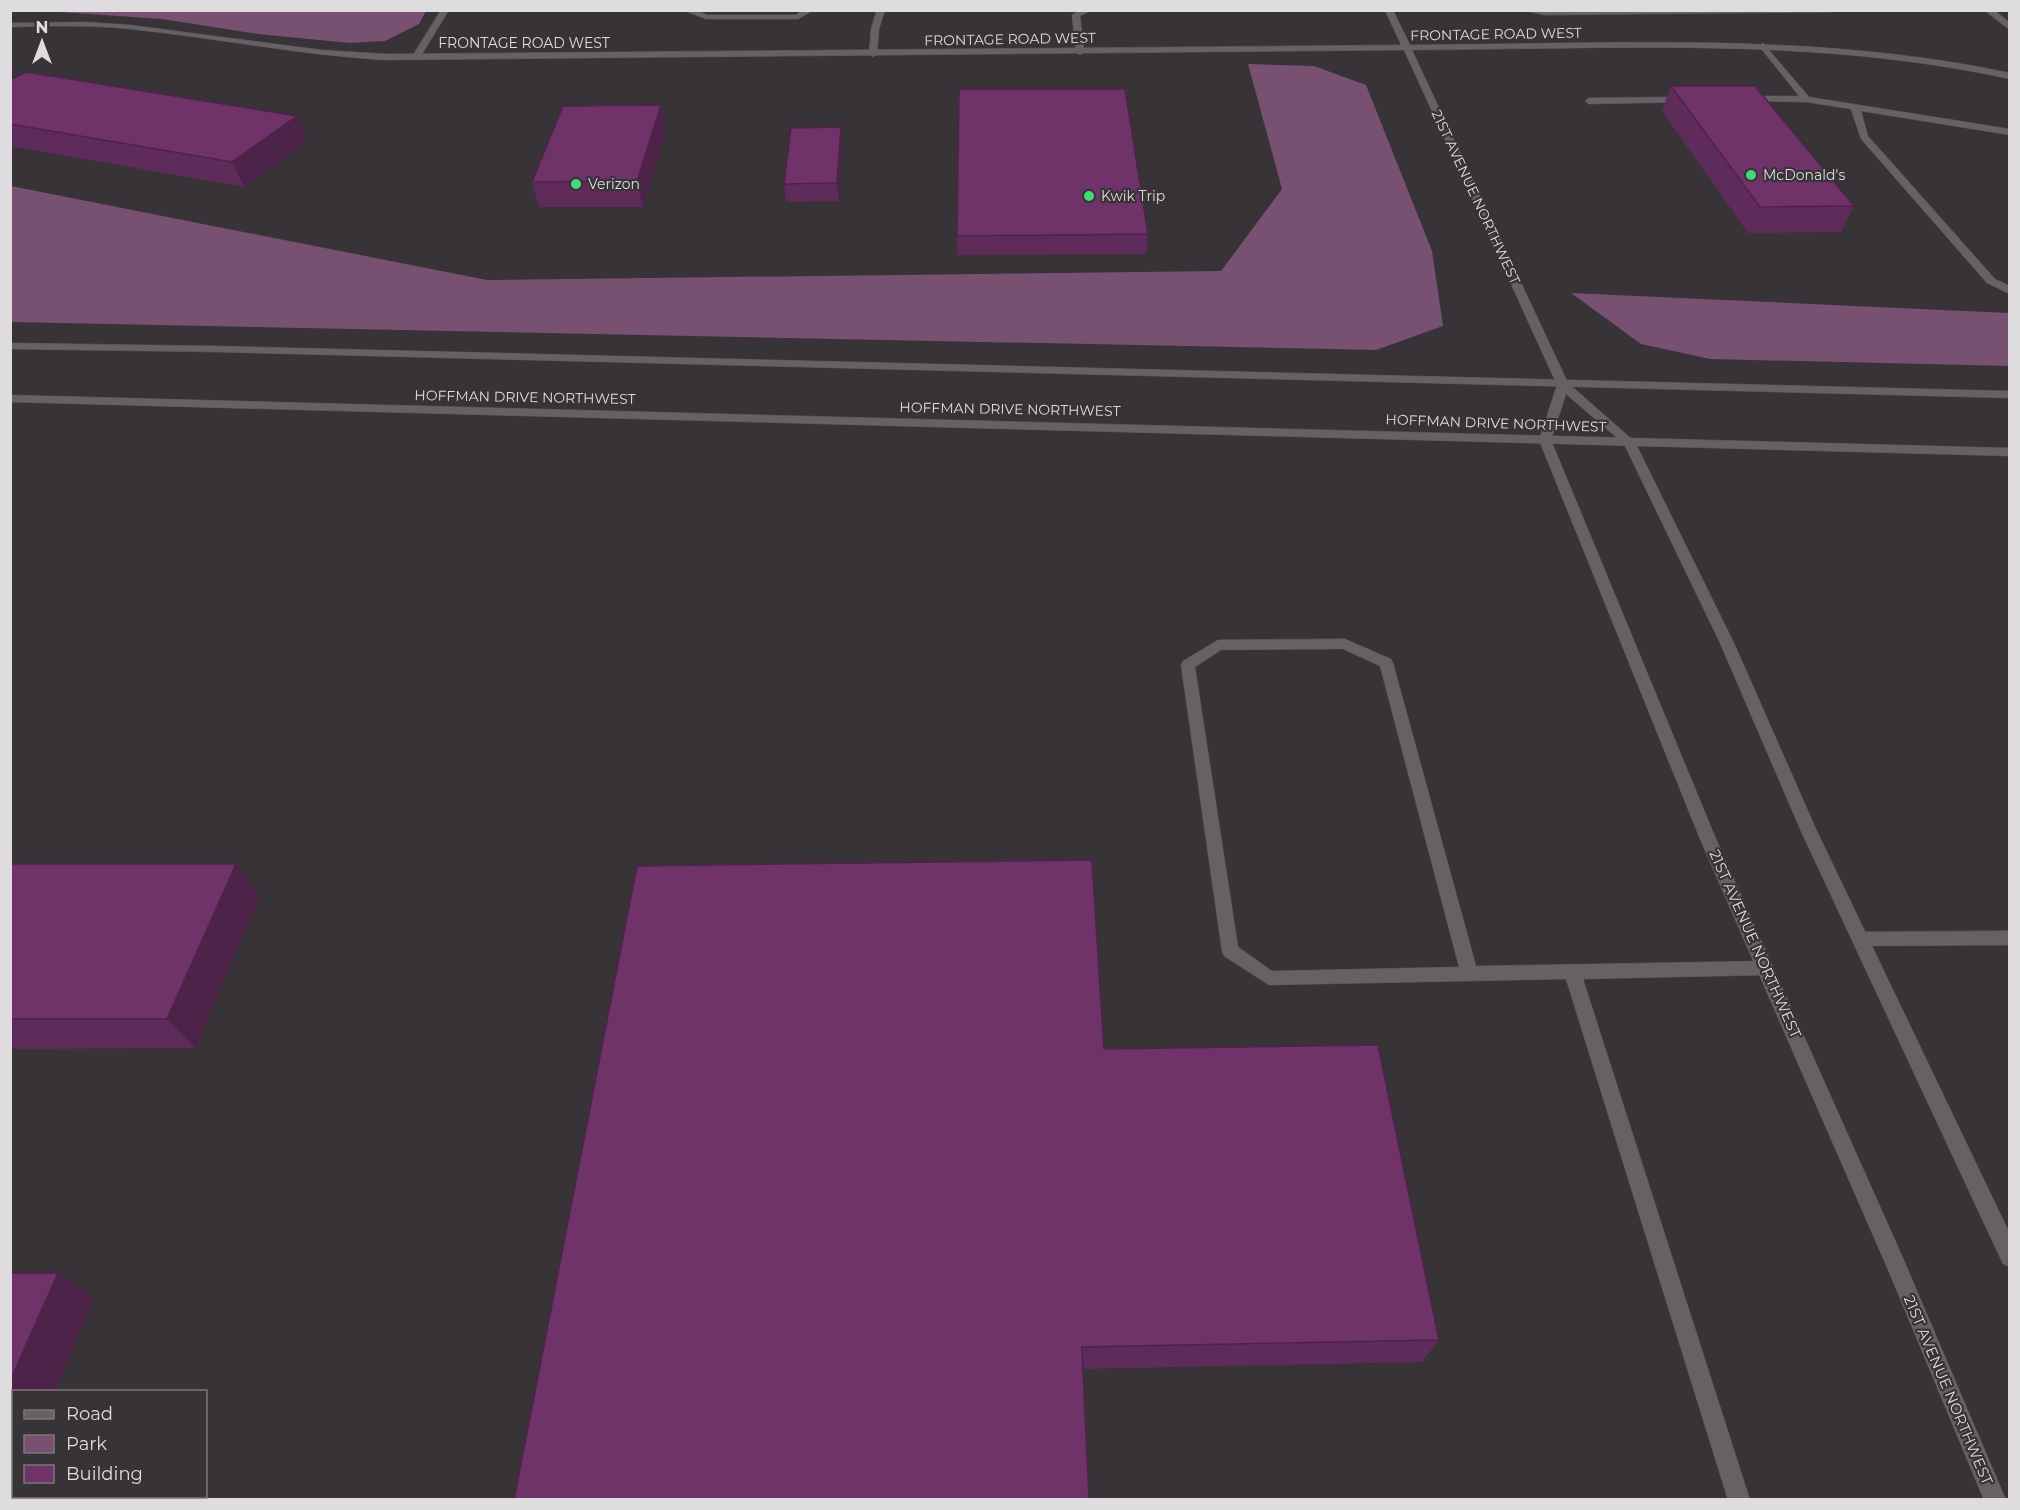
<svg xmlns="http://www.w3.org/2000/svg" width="2020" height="1510" font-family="Montserrat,sans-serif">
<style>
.green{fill:#775072}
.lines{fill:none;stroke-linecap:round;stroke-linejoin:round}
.service-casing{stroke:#545153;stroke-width:1}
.tertiary-casing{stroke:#545153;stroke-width:1}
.secondary-casing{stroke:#545153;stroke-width:1}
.service{fill:#666165;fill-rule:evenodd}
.tertiary{fill:#666165;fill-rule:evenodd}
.secondary{fill:#666165;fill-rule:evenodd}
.wall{fill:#5f2b5a}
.shaded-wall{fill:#4e234a}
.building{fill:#6f3269;stroke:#4e234a;stroke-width:1.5}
.poi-dot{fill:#46d779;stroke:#373336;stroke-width:2}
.labels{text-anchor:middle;stroke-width:4.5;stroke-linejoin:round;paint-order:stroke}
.far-street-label{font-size:14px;fill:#dedcde;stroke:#373336}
.far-poi-label{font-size:14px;fill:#dedcde;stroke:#373336;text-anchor:start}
.street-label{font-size:15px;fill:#dedcde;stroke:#373336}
</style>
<rect width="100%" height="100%" fill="#373336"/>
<g class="green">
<path d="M 45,11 L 44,11 L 426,11 L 419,24 L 385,41 L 350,43 L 258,34 L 162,19 Z"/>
<path d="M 1248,64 L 1314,66 L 1366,85 L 1432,251 L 1443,326 L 1376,350 L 11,322 L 11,186 L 487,280 L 1221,271 L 1282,189 Z"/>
<path d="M 1571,293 L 2009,313 L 2009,366 L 1710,359 L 1641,344 Z"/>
</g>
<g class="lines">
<defs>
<g id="service">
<path d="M 441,10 L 449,10 L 419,59 L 413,59 L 412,57 Z"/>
<path d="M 683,10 L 696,10 L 707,15 L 796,15 L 803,10 L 814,10 L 798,19 L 706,19 Z"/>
<path d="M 877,10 L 885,10 L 879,29 L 877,54 L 873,57 L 869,54 L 871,29 Z"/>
<path d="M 1080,10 L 1092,10 L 1080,16 L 1084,52 L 1080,55 L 1076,52 L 1072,15 Z"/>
<path d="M 1521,10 L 1545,11 L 1836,10 L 1832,12 L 1545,15 Z"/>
<path d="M 1984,10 L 1994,10 L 2010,23 L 2010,30 Z"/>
<path d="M 1763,43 L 1809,97 L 2010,129 L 2010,135 L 1861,111 L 1868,136 L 1995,279 L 2010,286 L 2010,294 L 1987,283 L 1861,139 L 1851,109 L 1806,102 L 1745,101 L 1744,99 L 1748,96 L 1799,96 L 1759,46 Z"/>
<path d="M 1685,97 L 1688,98 L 1688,102 L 1589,104 L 1585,101 L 1589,98 Z"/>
<path d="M 1345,639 L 1391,659 L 1393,663 L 1476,966 L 1765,961 L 1771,963 L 1773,968 L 1771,973 L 1765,975 L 1583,979 L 1750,1500 L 1728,1500 L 1566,979 L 1269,985 L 1224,956 L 1222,951 L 1181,665 L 1183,661 L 1218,640 ZM 1343,649 L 1380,666 L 1459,967 L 1272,971 L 1238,947 L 1195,667 L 1221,650 Z"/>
<path d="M 2010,931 L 2010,945 L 1860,946 L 1854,944 L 1852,939 L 1854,934 L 1860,932 Z"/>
</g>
<path id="tertiary" d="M 1385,10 L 1393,10 L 1410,45 C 1610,44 1812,31 2010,73 L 2010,79 C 1813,36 1612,49 1412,50 L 1568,383 L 1635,442 L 1734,643 L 1816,829 L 2010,1234 L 2010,1267 L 2003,1264 L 1800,829 L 1720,643 L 1624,444 L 1566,394 L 1551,440 L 1716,839 L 1903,1258 L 2006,1500 L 1984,1500 L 1889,1272 L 1700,839 L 1539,440 L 1557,385 L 1404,50 L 386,60 C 300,55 216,38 130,29 C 90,25 50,26 10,27 L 10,23 L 85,22 L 130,25 L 322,50 L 386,54 L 1401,45 Z"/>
<g id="secondary">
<path d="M 10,343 L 217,346 L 2010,391 L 2010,398 L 217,352 L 10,349 Z"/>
<path d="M 10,395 L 2010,448 L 2010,456 L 10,402 Z"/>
</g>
</defs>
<use href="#service" class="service-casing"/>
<use href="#tertiary" class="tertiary-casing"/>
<use href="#secondary" class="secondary-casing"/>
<use href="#service" class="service"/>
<use href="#tertiary" class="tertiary"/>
<use href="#secondary" class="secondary"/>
</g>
<g class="wall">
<path d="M 10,80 L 307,141 L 244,187 L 10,146 Z"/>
<path d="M 1671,86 L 1854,206 L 1841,232 L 1748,233 L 1662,111 Z"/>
<path d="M 666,130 L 643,207 L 539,207 L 532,182 Z"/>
<path d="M 842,145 L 839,201 L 786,202 L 784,184 Z"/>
<path d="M 1148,234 L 1146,254 L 957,255 L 957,236 Z"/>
<path d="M 10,864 L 236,864 L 260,896 L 195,1048 L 10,1049 Z"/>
<path d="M 637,866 L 1104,1049 L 1439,1340 L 1422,1362 L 1083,1369 Z"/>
<path d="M 10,1273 L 58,1273 L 94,1297 L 55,1392 L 14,1392 L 14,1470 L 10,1470 Z"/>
</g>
<g class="shaded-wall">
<path d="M 661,105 L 666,130 L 643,207 L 637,181 Z"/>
<path d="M 297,116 L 307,141 L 244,187 L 232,162 Z"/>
<path d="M 841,127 L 842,145 L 839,201 L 837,183 Z"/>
<path d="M 236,864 L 260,896 L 195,1048 L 167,1019 Z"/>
<path d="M 58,1273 L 94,1297 L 55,1392 L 14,1392 L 14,1466 L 10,1465 L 10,1381 Z"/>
</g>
<g class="building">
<path d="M 26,72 L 297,116 L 232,162 L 10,124 L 10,80 Z"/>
<path d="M 1671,86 L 1755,86 L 1854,206 L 1760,207 Z"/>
<path d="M 959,89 L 1125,89 L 1148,234 L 957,236 Z"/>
<path d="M 661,105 L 637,181 L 532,182 L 563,106 Z"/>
<path d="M 841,127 L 837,183 L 784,184 L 791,128 Z"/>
<path d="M 1092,860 L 1104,1049 L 1378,1045 L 1439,1340 L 1082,1347 L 1089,1500 L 514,1500 L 637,866 Z"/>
<path d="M 10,864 L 236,864 L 167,1019 L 10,1019 Z"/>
<path d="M 10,1273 L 58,1273 L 10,1381 Z"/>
</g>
<g class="poi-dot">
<circle cx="1751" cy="175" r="6"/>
<circle cx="576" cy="184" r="6"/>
<circle cx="1089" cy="196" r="6"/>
</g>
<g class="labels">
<g class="far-street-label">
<text transform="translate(1496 34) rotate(-1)" y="5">FRONTAGE ROAD WEST</text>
<text transform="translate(1010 39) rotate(-1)" y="5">FRONTAGE ROAD WEST</text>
<text x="524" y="48">FRONTAGE ROAD WEST</text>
<text transform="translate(1476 197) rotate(65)" y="5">21ST AVENUE NORTHWEST</text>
<text transform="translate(525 397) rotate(1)" y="5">HOFFMAN DRIVE NORTHWEST</text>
<text transform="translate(1010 409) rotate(1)" y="5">HOFFMAN DRIVE NORTHWEST</text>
<text transform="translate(1496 423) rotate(2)" y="5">HOFFMAN DRIVE NORTHWEST</text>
</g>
<g class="far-poi-label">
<text x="1763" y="180">McDonald's</text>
<text x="588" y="189">Verizon</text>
<text x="1101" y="201">Kwik Trip</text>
</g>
<g class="street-label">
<text transform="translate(1755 944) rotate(66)" y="5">21ST AVENUE NORTHWEST</text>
<text transform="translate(1948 1390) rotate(67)" y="5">21ST AVENUE NORTHWEST</text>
</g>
</g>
<rect width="2020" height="1510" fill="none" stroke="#dedcde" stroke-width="24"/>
<rect x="12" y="1390" width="195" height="108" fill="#373336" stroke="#7a7779" stroke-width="1.5"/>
<rect x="24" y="1410" width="30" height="9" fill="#666165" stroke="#7a7779" stroke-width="1.5"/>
<text x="66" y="1420" font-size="18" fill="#dedcde">Road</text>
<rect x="24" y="1435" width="30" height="18" fill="#775072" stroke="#7a7779" stroke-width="1.5"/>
<text x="66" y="1450" font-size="18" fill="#dedcde">Park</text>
<rect x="24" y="1465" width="30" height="18" fill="#6f3269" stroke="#7a7779" stroke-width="1.5"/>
<text x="66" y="1480" font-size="18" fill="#dedcde">Building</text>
<g transform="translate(42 42)" stroke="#373336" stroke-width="4.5" paint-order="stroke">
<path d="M0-4.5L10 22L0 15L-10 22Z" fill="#dedcde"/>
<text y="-9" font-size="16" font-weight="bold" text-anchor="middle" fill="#dedcde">N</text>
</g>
</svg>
